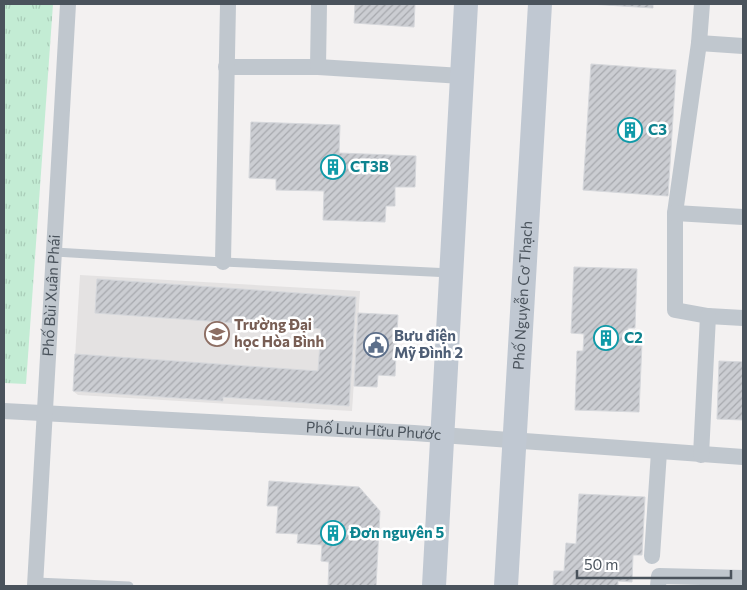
<svg xmlns="http://www.w3.org/2000/svg" width="747" height="590" font-family="Commissioner,sans-serif">
<style>
.education{fill:#e4e2e2}
.grass{fill:url(#grass-tufts)}
.building{fill:url(#building-hatch);stroke:#d5d7db}
.lines{fill:none;stroke-linecap:round;stroke-linejoin:round}
.lane{stroke:#c0c7ce;stroke-width:9}
.street{stroke:#c0c7ce;stroke-width:16}
.secondary{stroke:#c0c8d2;stroke-width:24}
.labels{text-anchor:middle;stroke-width:5;stroke-linejoin:round;paint-order:stroke}
.culture-label{font-size:15px;font-weight:bold;fill:#0d838f;stroke:#fff;text-anchor:start}
.street-label{font-size:15px;fill:#4a535c;stroke:#fff}
.education-label{font-size:15px;font-weight:bold;fill:#785e54;stroke:#fff;text-anchor:start}
.service-label{font-size:15px;font-weight:bold;fill:#4e5e75;stroke:#fff;text-anchor:start}
</style>
<defs>
<pattern id="grass-tufts" width="24" height="20" patternUnits="userSpaceOnUse" patternTransform="scale(1.25)"><rect width="24" height="20" fill="#c3ecd4"/><path d="M3 7l-1-3M5 7V3M7 7l1-3M15 17l-1-3M17 17v-4M19 17l1-3" fill="none" stroke="#a9ccb8"/></pattern>
<pattern id="building-hatch" width="6" height="6" patternUnits="userSpaceOnUse" patternTransform="scale(1.25)"><rect width="6" height="6" fill="#cbcdd2"/><path d="M-1 1l2-2M0 6l6-6M5 7l2-2" fill="none" stroke="#a7a9ae"/></pattern>
</defs>
<rect width="100%" height="100%" fill="#f3f1f1"/>
<path class="education" d="M 80,275 L 360,291 L 352,411 L 78,395 L 73,391 Z"/>
<path class="grass" d="M 4,4 L 53,4 L 26,384 L 4,383 Z"/>
<g class="building">
<path d="M 355,4 L 415,4 L 414,27 L 354,23 Z"/>
<path d="M 590,4 L 653,4 L 653,8 Z"/>
<path d="M 591,64 L 676,70 L 668,196 L 583,190 Z"/>
<path d="M 251,122 L 340,125 L 339,153 L 416,156 L 415,187 L 395,187 L 395,206 L 386,206 L 385,222 L 323,220 L 324,191 L 276,190 L 276,179 L 249,178 Z"/>
<path d="M 574,267 L 637,269 L 635,328 L 628,328 L 628,342 L 642,342 L 639,412 L 575,410 L 577,351 L 583,351 L 584,334 L 571,333 Z"/>
<path d="M 97,279 L 356,297 L 349,406 L 223,397 L 223,401 L 73,391 L 75,354 L 318,371 L 321,329 L 95,313 Z"/>
<path d="M 358,313 L 398,315 L 395,376 L 378,375 L 377,387 L 354,386 Z"/>
<path d="M 719,361 L 743,362 L 743,420 L 717,419 Z"/>
<path d="M 269,481 L 359,487 L 380,511 L 376,586 L 328,586 L 329,562 L 321,561 L 322,545 L 297,543 L 298,534 L 276,533 L 278,506 L 267,506 Z"/>
<path d="M 579,494 L 645,497 L 642,555 L 633,555 L 632,582 L 618,581 L 618,586 L 553,586 L 554,571 L 564,571 L 566,543 L 576,544 Z"/>
</g>
<g class="lines">
<g class="lane">
<path d="M 55,252 L 223,262 L 451,273"/>
<path d="M 36,582 L 129,586"/>
</g>
<g class="street">
<path d="M 702,4 L 699,43 L 675,213 L 675,310 L 708,316 L 743,318"/>
<path d="M 699,43 L 743,46"/>
<path d="M 226,67 L 318,67 L 462,76"/>
<path d="M 318,67 L 319,4"/>
<path d="M 675,213 L 743,217"/>
<path d="M 223,262 L 228,4"/>
<path id="s1" d="M 4,411 L 414,433 L 743,457"/>
<path d="M 701,455 L 708,316"/>
<path d="M 652,556 L 659,452"/>
<path id="s2" d="M 35,586 L 68,4"/>
<path d="M 658,586 L 659,576 L 743,578"/>
</g>
<g class="secondary">
<path d="M 434,586 L 466,4"/>
<path id="s3" d="M 506,586 L 540,4"/>
</g>
</g>
<defs>
<symbol id="building-ring" viewBox="-11 -11 22 22"><circle r="9.5" fill="#fff" stroke="#0f9aa8" stroke-width="1.5"/><path d="M-4-6H4V6H1V3H-1V6H-4ZM-2.5-4.3h1.7v1.8h-1.7ZM.8-4.3h1.7v1.8H.8ZM-2.5-1h1.7V.8h-1.7ZM.8-1h1.7V.8H.8Z" fill="#0f9aa8"/></symbol>
<symbol id="university-ring" viewBox="-11 -11 22 22"><circle r="9.5" fill="#fff" stroke="#8d6e63" stroke-width="1.5"/><path d="M0-5L7-2L0 1L-7-2ZM-4 1L0 2.5L4 1V4Q0 6-4 4Z" fill="#8d6e63"/></symbol>
<symbol id="civic-ring" viewBox="-11 -11 22 22"><circle r="9.5" fill="#fff" stroke="#5c6f8a" stroke-width="1.5"/><path d="M-.6-6.5H3V-4.5H.6V-3L4-1V1h2V6H-6V1h2V-1L-.6-3ZM-1.2 2.5V6h2.4V2.5Z" fill="#5c6f8a"/></symbol>
</defs>
<g fill-rule="evenodd">
<use href="#building-ring" x="616" y="116" width="28" height="28"/>
<use href="#building-ring" x="319" y="153" width="28" height="28"/>
<use href="#university-ring" x="203" y="320" width="28" height="28"/>
<use href="#building-ring" x="592" y="324" width="28" height="28"/>
<use href="#civic-ring" x="362" y="331" width="28" height="28"/>
<use href="#building-ring" x="319" y="519" width="28" height="28"/>
</g>
<g class="labels">
<g class="culture-label">
<text x="648" y="135">C3</text>
<text x="350" y="172">CT3B</text>
<text x="624" y="343">C2</text>
<text x="350" y="538">Đơn nguyên 5</text>
</g>
<g class="street-label">
<text dy="5" stroke="none"><textPath href="#s2" startOffset="291">Phố Bùi Xuân Phái</textPath></text>
<text dy="5" stroke="none"><textPath href="#s3" startOffset="291">Phố Nguyễn Cơ Thạch</textPath></text>
<text dy="5" stroke="none"><textPath href="#s1" startOffset="370">Phố Lưu Hữu Phước</textPath></text>
</g>
<g class="education-label">
<text x="234" y="330">Trường Đại<tspan x="234" dy="17">học Hòa Bình</tspan></text>
</g>
<g class="service-label">
<text x="394" y="341">Bưu điện<tspan x="394" dy="17">Mỹ Đình 2</tspan></text>
</g>
</g>
<rect width="747" height="590" fill="none" stroke="#4a535c" stroke-width="10"/>
<path d="M577 570v8h154v-8" fill="none" stroke="#4a535c" stroke-width="2.5"/>
<text x="584" y="570" font-size="15" fill="#4a535c" stroke="#ffffff" stroke-width="4" paint-order="stroke">50 m</text>
</svg>
